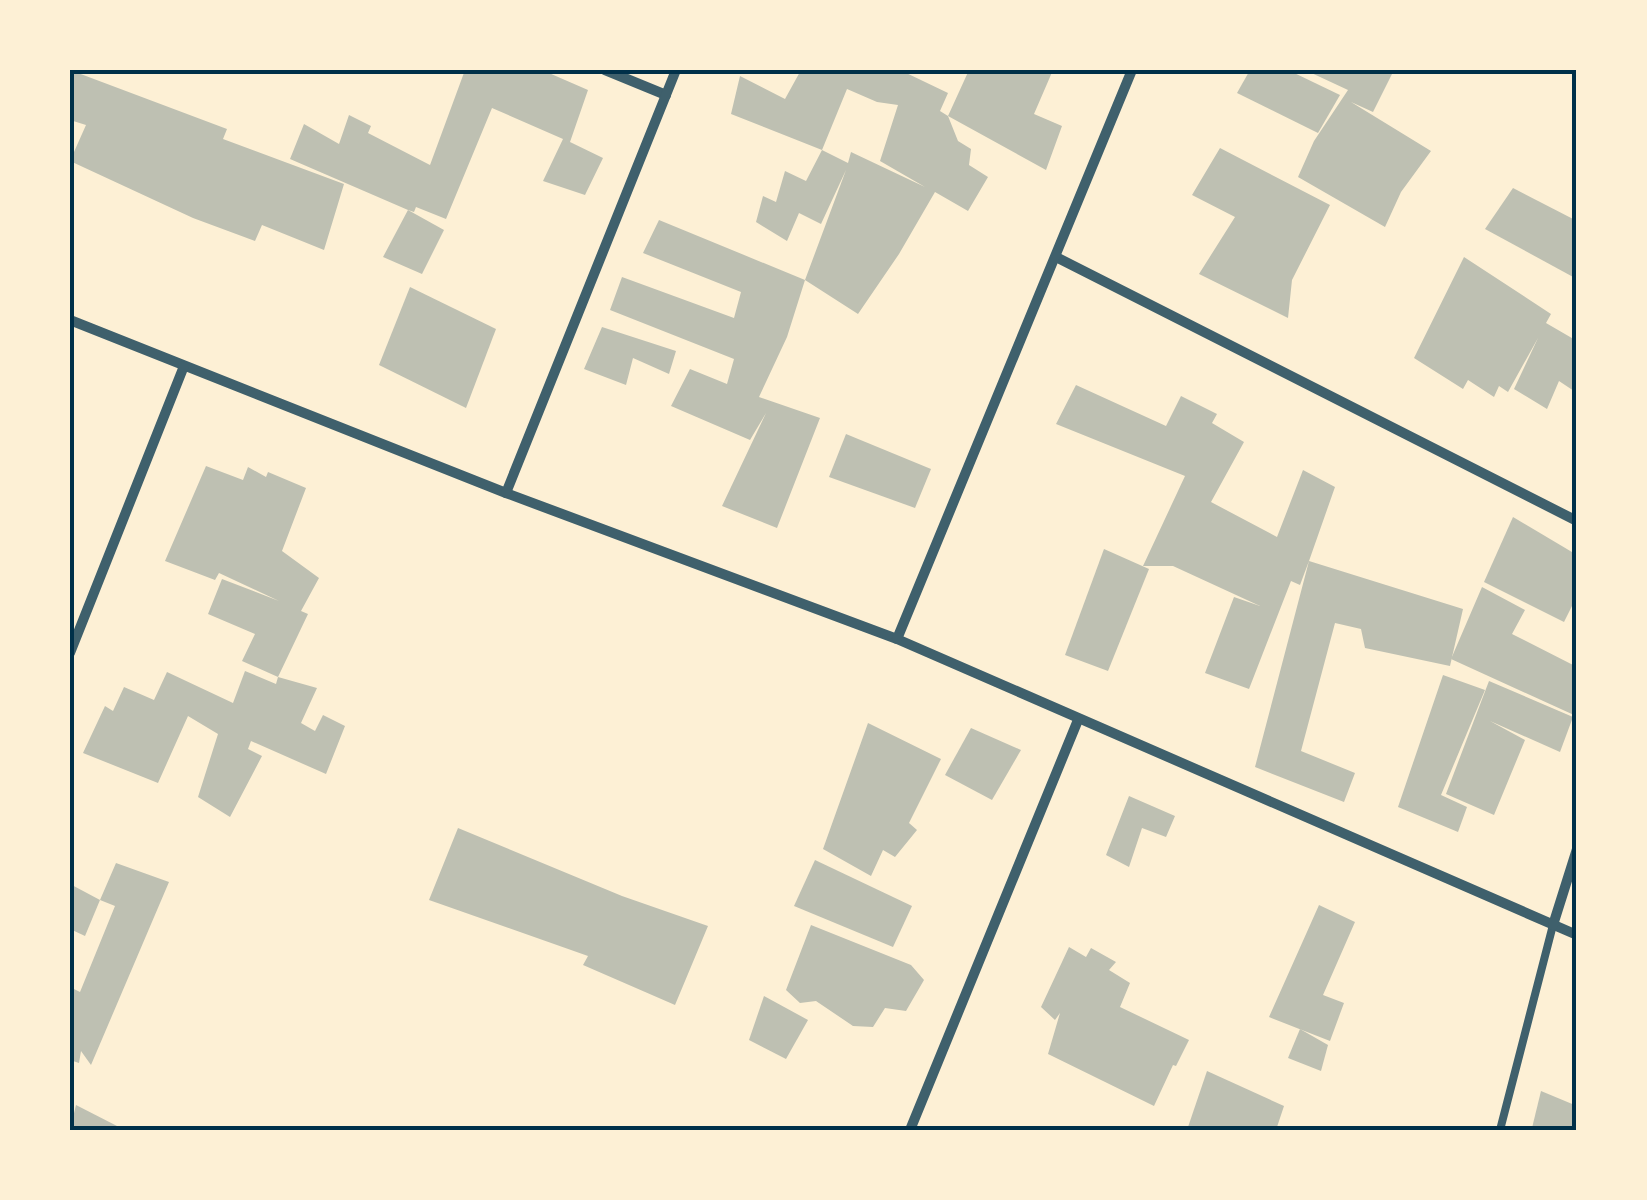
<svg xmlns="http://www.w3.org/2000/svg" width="1647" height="1200" font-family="'IBM Plex Sans',sans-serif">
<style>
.building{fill:#bec0b2}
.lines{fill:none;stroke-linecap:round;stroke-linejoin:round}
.service{stroke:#3f606c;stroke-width:8}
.minor{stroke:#3f606c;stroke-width:10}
.neatline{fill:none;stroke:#003049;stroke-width:4}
</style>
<rect width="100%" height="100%" fill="#fdf0d5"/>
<g class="building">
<path d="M 70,70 L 227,129 L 223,139 L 344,184 L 324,250 L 262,225 L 255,241 L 193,218 L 70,161 L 86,125 L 70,120 Z"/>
<path d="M 465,70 L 542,70 L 588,90 L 570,142 L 603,158 L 585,195 L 543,181 L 563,139 L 492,108 L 446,219 L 416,207 L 414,212 L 408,210 L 290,159 L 304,124 L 339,144 L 349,115 L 371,126 L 368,133 L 430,165 Z"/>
<path d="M 801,70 L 900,70 L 948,93 L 940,111 L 948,116 L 958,141 L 971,149 L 969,165 L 988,177 L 968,211 L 935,192 L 899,254 L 858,314 L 805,280 L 846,170 L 821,224 L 799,213 L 787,241 L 756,222 L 763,196 L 776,202 L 785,171 L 806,181 L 822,150 L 848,163 L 851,152 L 925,187 L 880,161 L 898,105 L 877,102 L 847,89 L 822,150 L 731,114 L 740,76 L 785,99 Z"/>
<path d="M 969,70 L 1053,70 L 1034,114 L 1062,126 L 1046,170 L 948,116 Z"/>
<path d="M 1250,70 L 1288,70 L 1340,95 L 1318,133 L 1237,93 Z"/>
<path d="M 1305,70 L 1394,70 L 1373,112 L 1351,102 L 1431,151 L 1401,192 L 1385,227 L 1298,177 L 1314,141 L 1348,90 Z"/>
<path d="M 1220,148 L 1330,205 L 1292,280 L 1288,318 L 1199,274 L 1235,217 L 1192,195 Z"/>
<path d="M 1513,188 L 1577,221 L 1575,278 L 1485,229 Z"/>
<path d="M 408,210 L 444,230 L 422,274 L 383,257 Z"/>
<path d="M 659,220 L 805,280 L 787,337 L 759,397 L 820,418 L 777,528 L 722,506 L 766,413 L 750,440 L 671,406 L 690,369 L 727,384 L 734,359 L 610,310 L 622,277 L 734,318 L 741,292 L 643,253 Z"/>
<path d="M 1464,257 L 1551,314 L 1546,323 L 1577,341 L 1577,393 L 1559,381 L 1547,409 L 1514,389 L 1538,338 L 1508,392 L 1499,386 L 1494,397 L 1468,380 L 1463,389 L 1414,358 Z"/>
<path d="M 410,287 L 496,329 L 466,408 L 379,365 Z"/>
<path d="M 602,327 L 676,351 L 669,374 L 633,358 L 626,385 L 584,369 Z"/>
<path d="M 1076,385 L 1166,426 L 1181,396 L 1217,414 L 1212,423 L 1244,442 L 1211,502 L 1277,537 L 1303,470 L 1335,487 L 1309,561 L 1463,609 L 1450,666 L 1365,648 L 1361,629 L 1335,623 L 1301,751 L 1355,773 L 1344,802 L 1255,767 L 1309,561 L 1300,585 L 1291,581 L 1249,689 L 1205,673 L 1234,597 L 1260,606 L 1173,566 L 1143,566 L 1185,476 L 1056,424 Z"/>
<path d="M 846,434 L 931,469 L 915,508 L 829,477 Z"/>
<path d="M 206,466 L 243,480 L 248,467 L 266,477 L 268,472 L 306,488 L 282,551 L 319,578 L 301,611 L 308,614 L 278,677 L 242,661 L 255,634 L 208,614 L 222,579 L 279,601 L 219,573 L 215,580 L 165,561 Z"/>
<path d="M 1513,517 L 1577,555 L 1577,596 L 1564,622 L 1484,582 Z"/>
<path d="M 1104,549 L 1149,569 L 1108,671 L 1065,655 Z"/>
<path d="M 1482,587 L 1525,610 L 1512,634 L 1577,667 L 1574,715 L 1451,659 Z"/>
<path d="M 245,671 L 276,684 L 278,677 L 317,688 L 301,723 L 315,731 L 323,715 L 345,726 L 326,774 L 251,741 L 248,749 L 262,756 L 230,817 L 198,797 L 218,734 L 188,716 L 158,783 L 83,753 L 105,706 L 113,711 L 124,687 L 154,700 L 167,672 L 233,703 Z"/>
<path d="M 1443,675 L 1485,690 L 1441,795 L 1467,807 L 1458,832 L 1398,807 Z"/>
<path d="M 1489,681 L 1573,717 L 1560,752 L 1490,721 L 1525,740 L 1494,815 L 1446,794 Z"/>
<path d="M 868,723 L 941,759 L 909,823 L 917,830 L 895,857 L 883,850 L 871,876 L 823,849 Z"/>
<path d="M 971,728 L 1021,750 L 992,800 L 945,775 Z"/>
<path d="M 1129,796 L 1175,816 L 1166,837 L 1142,828 L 1129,867 L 1106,855 Z"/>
<path d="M 458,828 L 622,896 L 708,926 L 675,1005 L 583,965 L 588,956 L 429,900 Z"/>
<path d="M 815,860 L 912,906 L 893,947 L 794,906 Z"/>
<path d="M 116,863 L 169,882 L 91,1065 L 81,1051 L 79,1063 L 70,1060 L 70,1031 L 73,1026 L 70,1025 L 70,987 L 80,992 L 115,906 L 100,900 Z"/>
<path d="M 70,884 L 100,900 L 85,936 L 70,929 Z"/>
<path d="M 1319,905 L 1355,922 L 1323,995 L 1344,1003 L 1330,1041 L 1269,1017 Z"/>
<path d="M 811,925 L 911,965 L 924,980 L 906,1011 L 885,1008 L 873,1027 L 853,1026 L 816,1001 L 800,1003 L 786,990 Z"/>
<path d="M 1069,947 L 1086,957 L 1091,948 L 1116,962 L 1109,970 L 1130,983 L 1120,1007 L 1189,1040 L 1176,1066 L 1173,1065 L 1154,1106 L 1048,1054 L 1060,1013 L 1055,1020 L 1041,1007 Z"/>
<path d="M 764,996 L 808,1020 L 786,1059 L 749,1040 Z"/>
<path d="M 1300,1029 L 1328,1045 L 1321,1071 L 1288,1058 Z"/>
<path d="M 1207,1071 L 1284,1106 L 1276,1130 L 1187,1130 Z"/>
<path d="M 1541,1091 L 1577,1106 L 1577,1130 L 1532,1128 Z"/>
<path d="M 76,1105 L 119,1127 L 118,1130 L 70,1130 Z"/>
</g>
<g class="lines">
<path class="service" d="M 1500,1130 L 1553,925"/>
<g class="minor">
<path d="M 605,70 L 666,95"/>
<path d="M 1056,257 L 1577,521"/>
<path d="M 70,320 L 506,493 L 897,639 L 1577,935"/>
<path d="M 506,493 L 676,70"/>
<path d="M 897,639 L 1132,70"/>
<path d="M 70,653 L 184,366"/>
<path d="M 1553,925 L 1577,849"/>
<path d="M 910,1130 L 1078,720"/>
</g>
</g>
<rect width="1647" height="1200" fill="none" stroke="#fdf0d5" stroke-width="145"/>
<rect x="72" y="72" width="1502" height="1056" class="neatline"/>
</svg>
